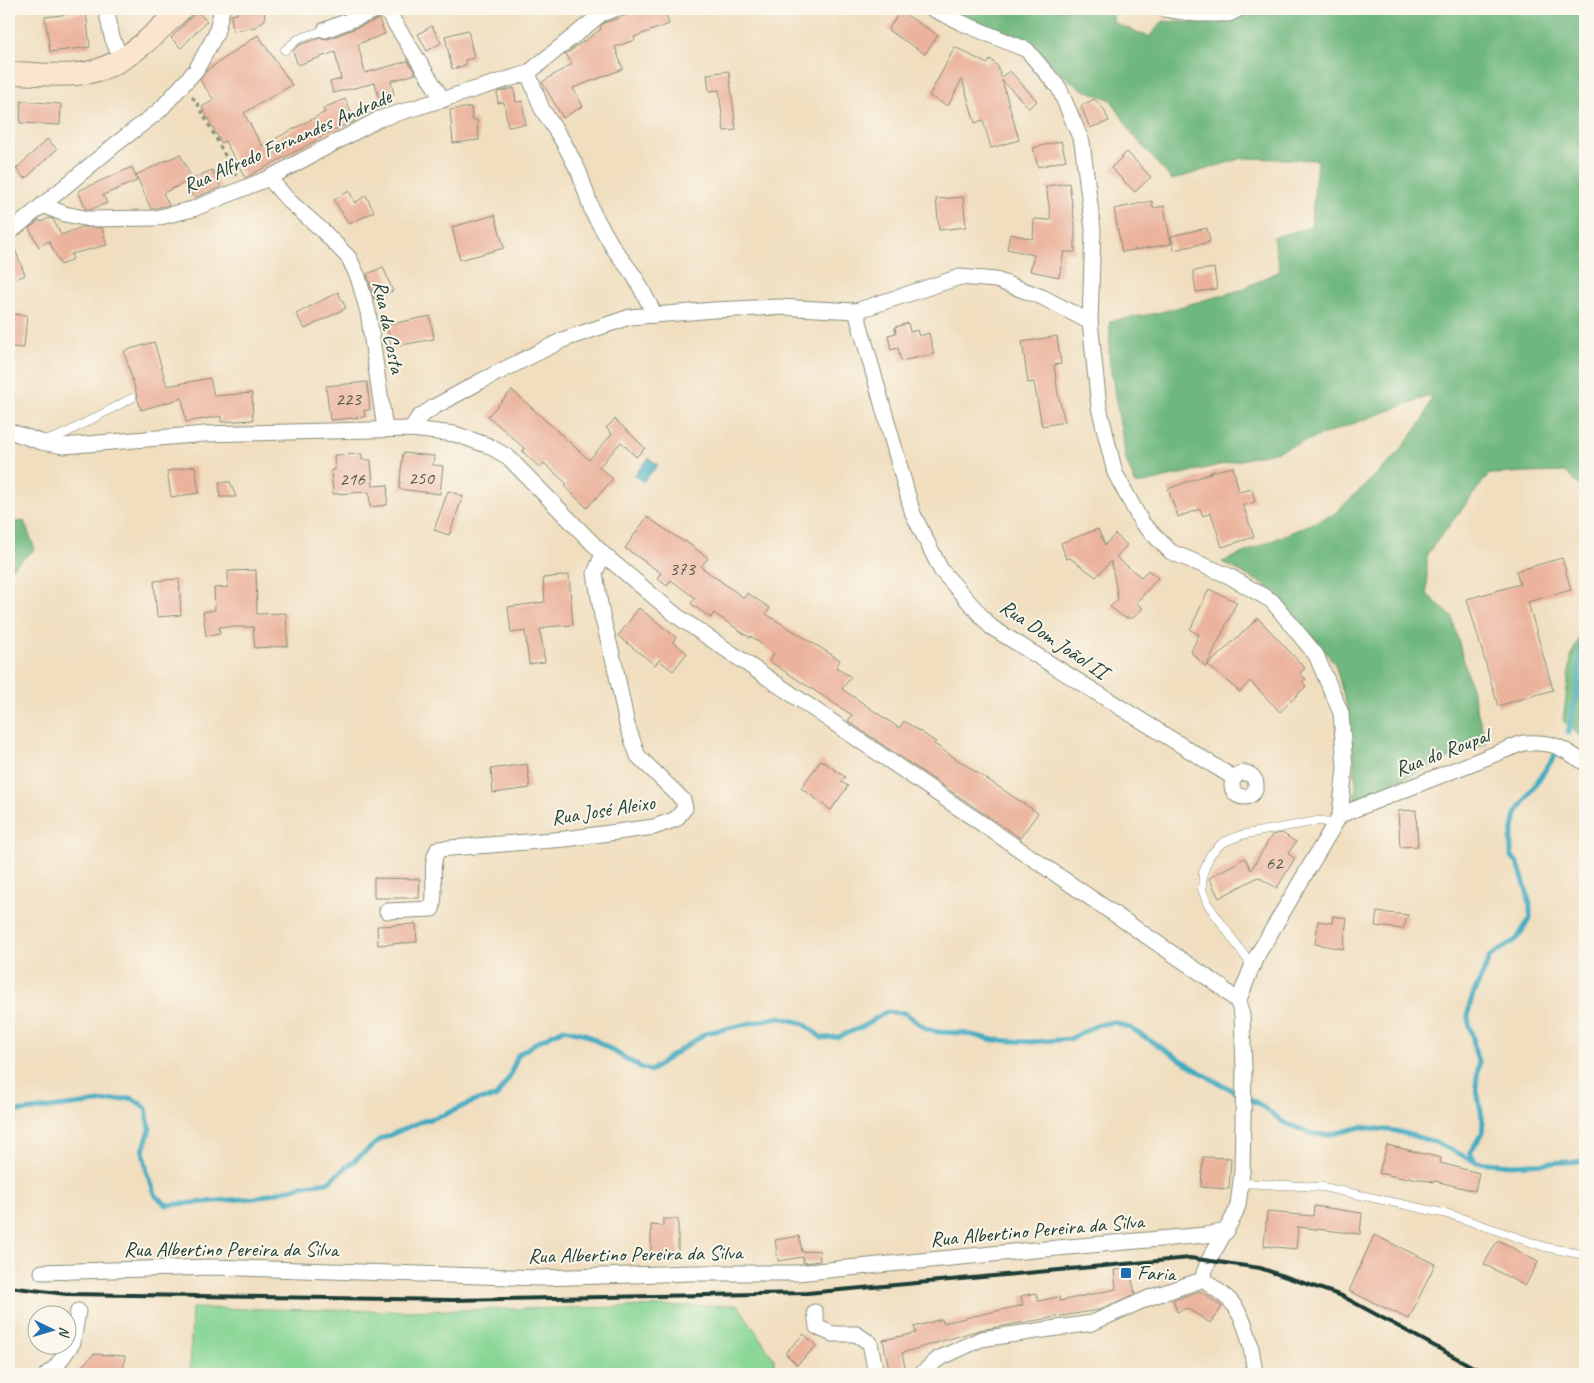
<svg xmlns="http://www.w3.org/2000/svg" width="1594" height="1383" font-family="Caveat,sans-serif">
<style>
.green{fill:#88d694;stroke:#548a64}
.forest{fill:#6eb77e;stroke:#467a59}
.water{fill:#40aac0;stroke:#30747a}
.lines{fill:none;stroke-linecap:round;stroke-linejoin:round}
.stream{stroke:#40aac0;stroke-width:5}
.building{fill:#ebb39c}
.lane-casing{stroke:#888e7a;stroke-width:9}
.street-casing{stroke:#888e7a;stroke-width:17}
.secondary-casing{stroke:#888e7a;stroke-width:24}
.path{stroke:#888e7a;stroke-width:3;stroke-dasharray:4 4;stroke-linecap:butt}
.lane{stroke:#fff;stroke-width:8}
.street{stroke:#fff;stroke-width:15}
.secondary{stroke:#fbe5cf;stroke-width:22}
.rail{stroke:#1f3d34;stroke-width:4}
.poi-dot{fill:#1f6fb2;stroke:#fbf7ec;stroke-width:2}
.labels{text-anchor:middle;stroke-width:4;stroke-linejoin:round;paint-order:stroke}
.number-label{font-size:19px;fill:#525a4e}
.street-label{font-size:21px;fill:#1f3d34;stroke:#fbf7ec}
.poi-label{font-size:21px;fill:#1f3d34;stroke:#fbf7ec;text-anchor:start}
</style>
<rect width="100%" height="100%" fill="#fbf7ec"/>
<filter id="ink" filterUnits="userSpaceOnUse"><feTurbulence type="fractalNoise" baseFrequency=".02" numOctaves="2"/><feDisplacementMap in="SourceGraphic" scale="10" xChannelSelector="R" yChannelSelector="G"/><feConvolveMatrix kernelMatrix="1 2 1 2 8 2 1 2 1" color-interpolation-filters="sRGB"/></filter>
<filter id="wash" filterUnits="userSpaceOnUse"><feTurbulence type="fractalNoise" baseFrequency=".0096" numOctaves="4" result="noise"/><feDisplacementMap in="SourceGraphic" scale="20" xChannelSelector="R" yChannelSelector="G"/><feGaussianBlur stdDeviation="1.12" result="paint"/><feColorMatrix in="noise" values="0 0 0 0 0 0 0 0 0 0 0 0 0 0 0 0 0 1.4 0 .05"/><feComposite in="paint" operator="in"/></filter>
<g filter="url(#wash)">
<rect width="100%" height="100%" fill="#f0debf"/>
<path class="green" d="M 738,1305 L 774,1359 L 774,1374 L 190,1374 L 192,1308 L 401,1311 Z"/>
<g class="forest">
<path d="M 943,9 L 1114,9 L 1113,22 L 1149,37 L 1163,21 L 1219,24 L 1252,13 L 1259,9 L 1585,9 L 1585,491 L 1565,472 L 1489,474 L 1427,554 L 1427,594 L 1452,617 L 1486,743 L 1402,779 L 1354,804 L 1356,787 L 1353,746 L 1346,704 L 1335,664 L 1305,627 L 1265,585 L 1222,562 L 1334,514 L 1395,457 L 1424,419 L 1432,395 L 1278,451 L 1136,485 L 1126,460 L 1109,359 L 1110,321 L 1158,313 L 1240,290 L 1280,271 L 1273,237 L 1311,227 L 1317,160 L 1242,158 L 1172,180 L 1133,135 L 1111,100 L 1082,89 L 1061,74 L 1038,50 L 1012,41 Z"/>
<path d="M 24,521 L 35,549 L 9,570 L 9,523 Z"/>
<path d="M 1585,624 L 1585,741 L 1563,721 L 1571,657 Z"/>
</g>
<path class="water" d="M 649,458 L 658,465 L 643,482 L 634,475 Z"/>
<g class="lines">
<g class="stream">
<path d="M 1568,733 L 1578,687 L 1581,650 L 1585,641"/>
<path d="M 9,1111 L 24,1111 L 132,1098 L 146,1108 L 150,1129 L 143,1151 L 147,1173 L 156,1196 L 167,1205 L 255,1198 L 305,1185 L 328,1182 L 381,1139 L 420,1122 L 444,1115 L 477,1100 L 496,1097 L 509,1078 L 518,1055 L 537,1042 L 564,1029 L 585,1034 L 640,1067 L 651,1071 L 671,1056 L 706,1033 L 779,1017 L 803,1023 L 822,1038 L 838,1037 L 862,1027 L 886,1012 L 905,1013 L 926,1029 L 939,1032 L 963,1033 L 994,1040 L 1032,1042 L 1070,1039 L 1097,1025 L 1114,1022 L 1132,1029 L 1213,1080 L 1259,1104 L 1283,1122 L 1312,1134 L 1328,1135 L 1361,1127 L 1396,1131 L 1435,1142 L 1476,1162 L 1512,1165 L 1585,1161"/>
<path d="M 1476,1162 L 1470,1152 L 1482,1134 L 1483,1122 L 1476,1085 L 1479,1062 C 1474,1054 1475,1048 1473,1039 C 1472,1032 1468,1024 1468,1016 C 1469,995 1484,977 1489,957 L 1517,939 L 1530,918 L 1530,904 L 1526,888 L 1518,864 L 1511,855 L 1511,840 L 1516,814 L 1559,749"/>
</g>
</g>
<g id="blocks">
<g class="building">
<path d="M 236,9 L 264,9 L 265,20 L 256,27 L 233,31 L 231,15 L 237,14 Z"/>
<path d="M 645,9 L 664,9 L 669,24 L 634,37 L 635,40 L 615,47 L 623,69 L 573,88 L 583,106 L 563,118 L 542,82 L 572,64 L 566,54 L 601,29 L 600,27 L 604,23 Z"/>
<path d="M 197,11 L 207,21 L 181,48 L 171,38 Z"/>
<path d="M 900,11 L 938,35 L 925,54 L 888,30 Z"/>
<path d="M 86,12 L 90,47 L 50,52 L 45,17 Z"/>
<path d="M 379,19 L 385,34 L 358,44 L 365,73 L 408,61 L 416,74 L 391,81 L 394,95 L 379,99 L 375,83 L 333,93 L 330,82 L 341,79 L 335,52 L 298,65 L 293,51 L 299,45 L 320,38 L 328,39 Z"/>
<path d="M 432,26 L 441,43 L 427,51 L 418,34 Z"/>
<path d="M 468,30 L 474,58 L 465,60 L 466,65 L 452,69 L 445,36 Z"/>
<path d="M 258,35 L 292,85 L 244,113 L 262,146 L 325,112 L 323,108 L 345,99 L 355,121 L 320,136 L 321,138 L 245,178 L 225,141 L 221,143 L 202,107 L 214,100 L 200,80 L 206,71 Z"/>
<path d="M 955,47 L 987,64 L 991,59 L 998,67 L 1001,77 L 1010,71 L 1037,101 L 1029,108 L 1002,80 L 1019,140 L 991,148 L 983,120 L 975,123 L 962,79 L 948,106 L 929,96 Z"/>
<path d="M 729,71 L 736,130 L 724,131 L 719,90 L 709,91 L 707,74 Z"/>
<path d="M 514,88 L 516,102 L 522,101 L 526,124 L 508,127 L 504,102 L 498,103 L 497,92 Z"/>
<path d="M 1094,99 L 1103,108 L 1109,121 L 1090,128 L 1081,106 Z"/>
<path d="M 21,101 L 61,104 L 60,125 L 20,123 Z"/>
<path d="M 471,107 L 472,120 L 477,120 L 479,140 L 453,143 L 450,110 Z"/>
<path d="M 47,139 L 57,149 L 25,179 L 16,169 Z"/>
<path d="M 1061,141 L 1066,160 L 1038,167 L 1033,148 Z"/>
<path d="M 1127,152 L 1151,177 L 1135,192 L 1111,168 Z"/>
<path d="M 180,154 L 192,179 L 212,170 L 221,187 L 194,198 L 184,183 L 163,193 L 169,205 L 151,209 L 136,175 Z"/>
<path d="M 132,167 L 137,181 L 103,195 L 107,203 L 90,210 L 86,209 L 78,191 Z"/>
<path d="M 1069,183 L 1075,225 L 1075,252 L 1064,252 L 1059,277 L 1030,271 L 1034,255 L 1007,249 L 1010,234 L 1033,239 L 1034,219 L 1051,220 L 1046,186 Z"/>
<path d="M 349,191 L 355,203 L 366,195 L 374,212 L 349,224 L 334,200 Z"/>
<path d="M 963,197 L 966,227 L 939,230 L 936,199 Z"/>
<path d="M 1152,201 L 1153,208 L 1164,206 L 1171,244 L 1122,252 L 1114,209 Z"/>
<path d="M 495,215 L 504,248 L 460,260 L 452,227 Z"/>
<path d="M 49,218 L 53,219 L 61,235 L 82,227 L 102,228 L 107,245 L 71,254 L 73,259 L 61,265 L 49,241 L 39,247 L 29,228 L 40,220 L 41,222 Z"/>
<path d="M 1207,228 L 1210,242 L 1174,250 L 1171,236 Z"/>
<path d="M 9,242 L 12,242 L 25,275 L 9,282 Z"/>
<path d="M 383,267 L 393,291 L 374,299 L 367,274 Z"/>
<path d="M 1214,268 L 1217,289 L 1196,292 L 1193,271 Z"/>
<path d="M 338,292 L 346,308 L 305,329 L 296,314 Z"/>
<path d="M 9,314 L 27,315 L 24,348 L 9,347 Z"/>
<path d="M 430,316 L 434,339 L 391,347 L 387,325 Z"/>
<path d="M 908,323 L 910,332 L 917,330 L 919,336 L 929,333 L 934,354 L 901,361 L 898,348 L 891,350 L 888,335 L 896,333 L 895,327 Z"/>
<path d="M 1057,336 L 1061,364 L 1054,365 L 1058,394 L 1065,422 L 1042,426 L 1034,382 L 1028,383 L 1022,342 Z"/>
<path d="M 154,342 L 167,386 L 210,378 L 214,396 L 252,393 L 253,420 L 221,422 L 221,416 L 186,422 L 182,398 L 141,410 L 124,351 Z"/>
<path d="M 367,382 L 370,410 L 364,410 L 365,417 L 330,420 L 326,386 Z"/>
<path d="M 512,390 L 589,460 L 612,434 L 606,428 L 615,419 L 645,448 L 636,457 L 621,442 L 599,467 L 613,479 L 587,508 L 565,487 L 567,484 L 544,463 L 540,468 L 522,451 L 525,449 L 488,416 Z"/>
<path d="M 403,453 L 434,456 L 433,465 L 443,466 L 440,494 L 399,489 Z"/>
<path d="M 362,454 L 362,460 L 371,460 L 373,486 L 388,485 L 387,505 L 370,507 L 369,492 L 333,494 L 331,470 L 335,470 L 334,455 Z"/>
<path d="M 195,466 L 199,493 L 171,497 L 167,471 Z"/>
<path d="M 1233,467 L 1239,492 L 1252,489 L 1255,502 L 1243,505 L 1254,537 L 1222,547 L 1211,513 L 1203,516 L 1200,509 L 1178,517 L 1168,489 L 1211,473 L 1210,472 Z"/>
<path d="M 219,482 L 230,482 L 236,497 L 220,497 Z"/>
<path d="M 448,491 L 463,496 L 449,535 L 434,530 Z"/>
<path d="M 647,517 L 684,542 L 685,541 L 708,558 L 701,567 L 744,598 L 747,593 L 770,608 L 766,614 L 840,660 L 836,667 L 851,677 L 842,689 L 899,728 L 904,721 L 936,742 L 934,744 L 1038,813 L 1020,838 L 848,721 L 852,715 L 769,661 L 774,654 L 751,636 L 750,638 L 714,613 L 711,618 L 691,604 L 695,598 L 671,580 L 667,586 L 657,578 L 661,573 L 625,548 Z"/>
<path d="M 1098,529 L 1105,545 L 1115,534 L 1127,545 L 1116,557 L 1141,577 L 1148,570 L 1158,578 L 1136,603 L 1143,608 L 1138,614 L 1132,618 L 1125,618 L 1110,607 L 1118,599 L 1111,561 L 1096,577 L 1070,558 L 1066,559 L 1061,543 Z"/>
<path d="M 1562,558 L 1571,590 L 1528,602 L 1553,690 L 1498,706 L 1467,599 L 1520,584 L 1516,571 Z"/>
<path d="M 256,570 L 257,614 L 286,613 L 288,646 L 255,648 L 253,627 L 219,627 L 220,634 L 206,636 L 203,612 L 215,610 L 214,588 L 228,587 L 228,571 Z"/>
<path d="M 569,575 L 573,625 L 545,627 L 545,629 L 540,629 L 545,662 L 529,664 L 525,631 L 511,633 L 508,607 L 545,602 L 543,578 Z"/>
<path d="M 179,579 L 181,615 L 157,617 L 154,581 Z"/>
<path d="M 1209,589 L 1237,602 L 1206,667 L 1191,652 L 1199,634 L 1190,630 Z"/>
<path d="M 639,608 L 676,637 L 673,642 L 687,653 L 673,671 L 659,660 L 655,665 L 618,636 Z"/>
<path d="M 1258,618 L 1305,668 L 1300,673 L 1306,679 L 1302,682 L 1306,686 L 1280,712 L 1250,681 L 1240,692 L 1208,665 Z"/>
<path d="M 821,760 L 845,777 L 841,782 L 848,786 L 831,810 L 801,788 Z"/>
<path d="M 527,764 L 530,788 L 493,793 L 491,769 Z"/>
<path d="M 1416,810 L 1418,846 L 1400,847 L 1398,811 Z"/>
<path d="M 1282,833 L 1296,842 L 1288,854 L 1295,858 L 1277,888 L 1258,877 L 1219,898 L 1209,878 L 1245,858 L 1251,870 L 1272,835 Z"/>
<path d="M 374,878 L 420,879 L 419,898 L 374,898 Z"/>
<path d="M 1377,912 L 1408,915 L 1403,929 L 1375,926 Z"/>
<path d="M 1333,916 L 1347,918 L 1343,949 L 1315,944 L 1318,921 L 1332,923 Z"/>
<path d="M 416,924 L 417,942 L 378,945 L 377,926 Z"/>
<path d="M 1387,1145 L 1441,1158 L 1440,1163 L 1479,1173 L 1475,1191 L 1435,1181 L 1434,1182 L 1408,1177 L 1407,1179 L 1379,1173 Z"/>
<path d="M 1203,1157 L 1231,1158 L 1229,1189 L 1201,1187 Z"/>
<path d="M 1314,1206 L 1362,1213 L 1360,1234 L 1298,1227 L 1296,1249 L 1264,1246 L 1267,1212 L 1313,1216 Z"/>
<path d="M 663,1219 L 678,1219 L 678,1256 L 651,1256 L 651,1225 L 663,1226 Z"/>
<path d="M 1374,1235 L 1435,1264 L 1409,1319 L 1349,1291 Z"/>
<path d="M 799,1236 L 802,1252 L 819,1250 L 820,1261 L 803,1263 L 803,1257 L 778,1261 L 775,1240 Z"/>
<path d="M 1498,1240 L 1538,1262 L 1525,1286 L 1484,1264 Z"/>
<path d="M 1130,1269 L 1135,1294 L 1098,1310 L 979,1330 L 902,1353 L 906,1371 L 890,1374 L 883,1340 L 916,1333 L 914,1327 L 942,1319 L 943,1323 L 1023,1305 L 1021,1296 L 1036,1293 L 1038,1301 L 1059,1297 L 1060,1301 L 1116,1289 L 1114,1270 Z"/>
<path d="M 1200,1291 L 1222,1307 L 1210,1323 L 1187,1308 L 1177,1312 L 1173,1300 Z"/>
<path d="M 804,1334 L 816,1346 L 797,1365 L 785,1353 Z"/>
<path d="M 94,1354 L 125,1356 L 123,1374 L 74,1374 Z"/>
</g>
</g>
</g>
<g filter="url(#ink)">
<use href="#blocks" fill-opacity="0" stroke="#888e7a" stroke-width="1"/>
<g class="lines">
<defs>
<g id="lane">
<path d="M 285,50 L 298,39 L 325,30"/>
<path d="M 48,440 L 64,434 L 132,398"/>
<path d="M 1252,966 L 1207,903 L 1202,889 L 1203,873 L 1210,855 L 1222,843 L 1241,835 L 1317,821 L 1324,821 L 1335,826"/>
<path d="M 1241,1183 L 1323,1187 L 1452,1215 L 1545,1247 L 1585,1255"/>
</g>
<g id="street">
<path d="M 106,9 L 112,37 L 121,60"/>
<path d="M 386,9 L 443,100"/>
<path d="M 933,9 L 962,23 L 1027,50 L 1059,88 L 1082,142 L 1093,229 L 1090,322 L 1099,407 L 1115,473 L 1142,523 L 1171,552 L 1227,575 L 1272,601 L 1316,655 L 1341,713 L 1345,768 L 1340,815 L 1255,959 L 1238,1002"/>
<path d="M 1164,9 L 1197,14 L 1229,14 L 1239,9"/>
<path d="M 325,30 L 379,9"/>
<path d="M 528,73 L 542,109 L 564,143 L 579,172 L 593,213 L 614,249 L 635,277 L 655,315"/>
<path d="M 269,178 L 288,200 L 323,231 L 349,258 L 358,277 L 368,312 L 385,429"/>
<path d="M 42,205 L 65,214 L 89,219 L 156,218 L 193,209 L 269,178 L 379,119 L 528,73 L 601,14 L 615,9"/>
<path d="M 9,233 L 116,144 L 159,111 L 196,70 L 216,34 L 222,9"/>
<path d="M 856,311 L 913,514 L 941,570 L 991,627 L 1234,778"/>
<path d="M 411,429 L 418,418 L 434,407 L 481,381 L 565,339 L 630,317 L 714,310 L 778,307 L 856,311 L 960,277 L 996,280 L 1042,297 L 1090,322"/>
<path d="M 9,431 L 41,442 L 64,446 L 205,434 L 411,429 L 455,434 L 489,446 L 508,457 L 603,554 L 677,616 L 1220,986 L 1238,1002 L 1242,1015 L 1244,1067 L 1242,1172 L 1238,1205 L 1234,1216 L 1209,1260 L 1204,1273 L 1205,1279"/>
<circle cx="1244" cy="785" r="12"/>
<path d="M 1340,815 L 1523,743 C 1553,741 1561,747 1585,763"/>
<path d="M 387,911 L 432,909 C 438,890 428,867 438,849 L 565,839 L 654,827 L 676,819 L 685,808 L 683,800 L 638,756 L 627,725 L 615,666 L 602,616 L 595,573 L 603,554"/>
<path d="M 42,1272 L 213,1267 L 541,1278 L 691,1273 L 797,1273 L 1023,1251 L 1205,1235 L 1227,1231"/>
<path d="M 1205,1279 C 1212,1289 1224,1293 1232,1303 C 1248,1322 1252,1350 1255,1374"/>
<path d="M 815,1312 L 817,1327 L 832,1334 L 856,1334 L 870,1343 L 876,1374"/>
<path d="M 47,1374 L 56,1367 L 73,1342 L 78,1311"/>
<path d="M 921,1374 L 938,1359 L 981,1339 L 1092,1323 L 1151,1297 L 1205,1279"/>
</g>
<path id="secondary" d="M 9,73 C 38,73 73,79 101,69 C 131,59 159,30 181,9"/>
</defs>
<use href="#lane" class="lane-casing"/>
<use href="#street" class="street-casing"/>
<use href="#secondary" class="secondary-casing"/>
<path class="path" d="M 192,97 L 196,101 L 236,176"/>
<use href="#lane" class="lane"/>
<use href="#street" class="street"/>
<use href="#secondary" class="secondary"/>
<path class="rail" d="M 9,1287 L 66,1294 L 453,1300 L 807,1293 L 1190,1258 L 1260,1268 L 1342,1296 L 1486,1374"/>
</g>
</g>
<rect class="poi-dot" x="1120" y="1267" width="12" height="12" rx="2.5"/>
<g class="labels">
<g class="number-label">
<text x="348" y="405">223</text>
<text x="421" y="484">250</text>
<text x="352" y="485">216</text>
<text x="682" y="575">373</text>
<text x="1274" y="869">62</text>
</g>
<g class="street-label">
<text transform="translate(287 141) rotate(-24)" y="7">Rua Alfredo Fernandes Andrade</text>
<text transform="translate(389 327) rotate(79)" y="7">Rua da Costa</text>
<text transform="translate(1054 639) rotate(34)" y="7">Rua Dom Joãol II</text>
<text transform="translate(1442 752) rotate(-21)" y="7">Rua do Roupal</text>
<text transform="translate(603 810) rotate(-9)" y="7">Rua José Aleixo</text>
<text transform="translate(1037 1230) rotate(-5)" y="7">Rua Albertino Pereira da Silva</text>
<text x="231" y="1256">Rua Albertino Pereira da Silva</text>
<text transform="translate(635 1254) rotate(-1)" y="7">Rua Albertino Pereira da Silva</text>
</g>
<g class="poi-label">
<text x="1137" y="1280">Faria</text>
</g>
</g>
<rect width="1594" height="1383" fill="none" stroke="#fbf7ec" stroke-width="30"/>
<g transform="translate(52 1330) rotate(95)"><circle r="24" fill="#fbf7ec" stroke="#a3ada2"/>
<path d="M0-4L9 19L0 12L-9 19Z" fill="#1f6fb2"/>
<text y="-8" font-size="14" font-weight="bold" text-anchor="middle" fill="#1f3d34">N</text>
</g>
</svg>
